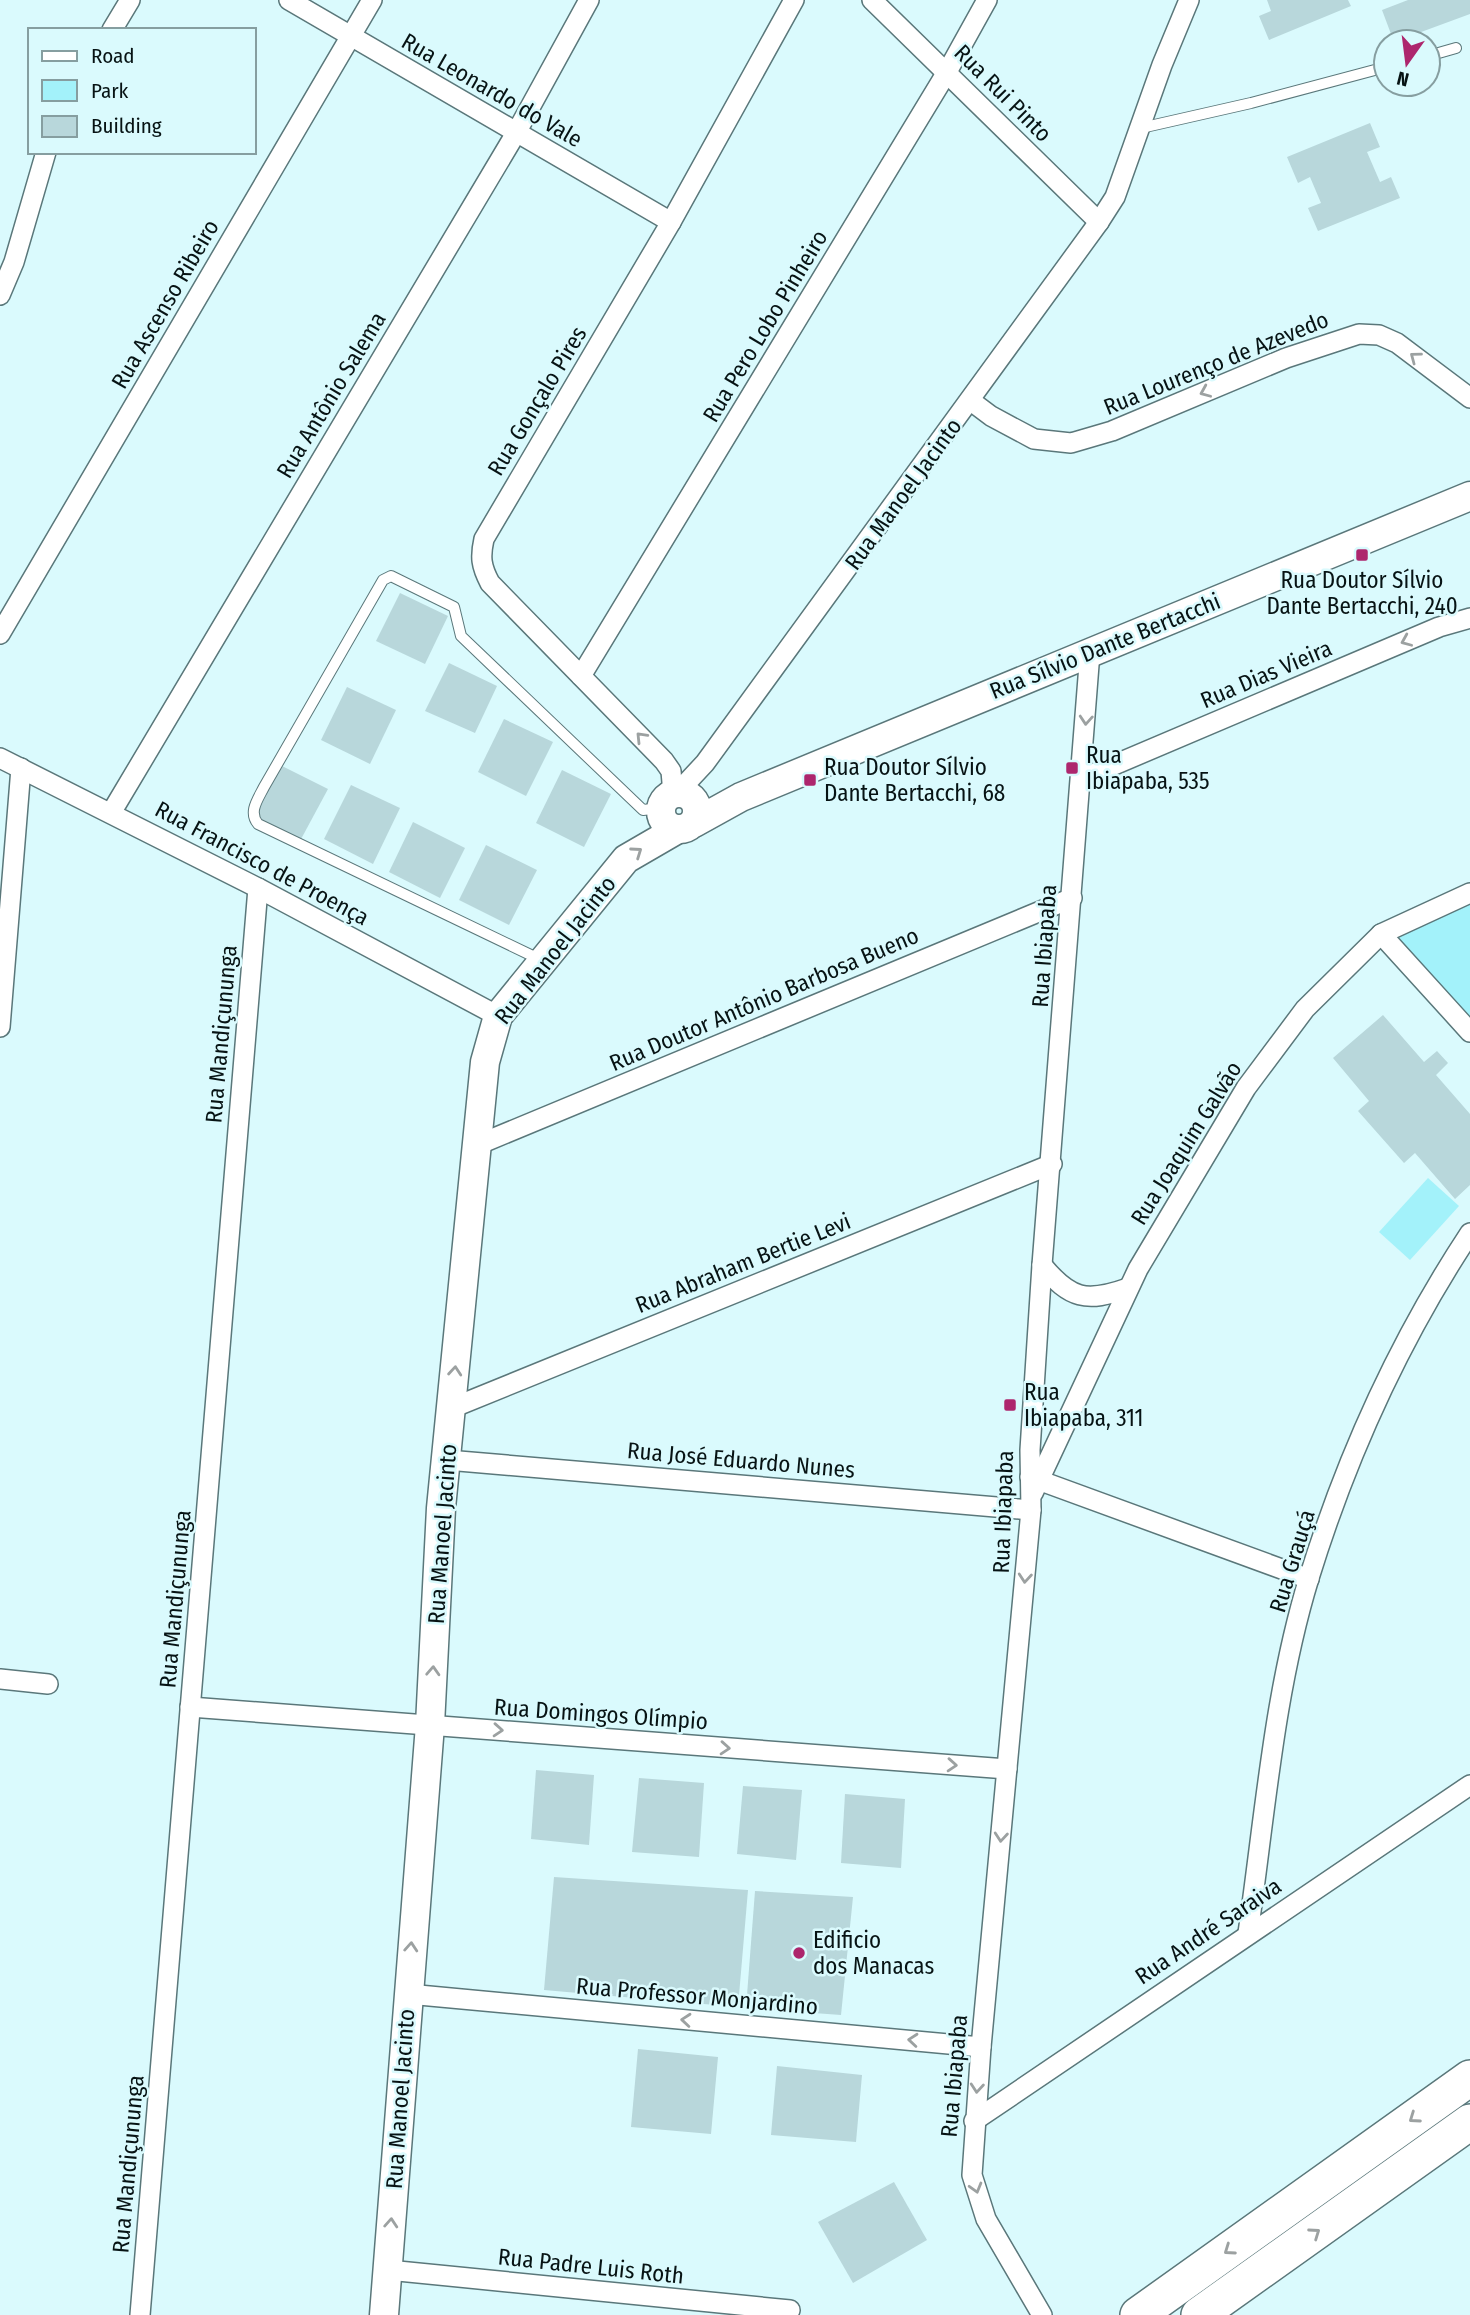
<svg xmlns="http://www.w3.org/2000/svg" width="1470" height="2315" font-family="'Fira Sans Condensed',sans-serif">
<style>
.green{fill:#a3f2fa}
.building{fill:#b8d7db}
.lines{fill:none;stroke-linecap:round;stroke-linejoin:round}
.lane-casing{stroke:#5a777a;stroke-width:12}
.street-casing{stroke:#5a777a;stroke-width:22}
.secondary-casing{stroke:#5a777a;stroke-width:31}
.highway-casing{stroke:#5a777a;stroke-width:38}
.lane{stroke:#fff;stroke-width:10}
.street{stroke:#fff;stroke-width:19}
.secondary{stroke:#fff;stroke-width:28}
.highway{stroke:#fff;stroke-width:35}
.oneway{stroke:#9ca1a1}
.poi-dot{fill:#ad266d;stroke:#dafafd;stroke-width:2.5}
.labels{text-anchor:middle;stroke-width:5;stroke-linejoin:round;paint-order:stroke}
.street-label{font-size:23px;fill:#071314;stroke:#dafafd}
.poi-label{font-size:23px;fill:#071314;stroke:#dafafd;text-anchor:start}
</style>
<rect width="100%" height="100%" fill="#dafafd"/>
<g class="green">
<path d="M 1470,895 L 1470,1032 L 1382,936 Z"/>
<path d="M 1428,1178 L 1459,1206 L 1410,1260 L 1379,1232 Z"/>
</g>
<g class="building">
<path d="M 1267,0 L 1348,0 L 1351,6 L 1269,40 L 1259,16 L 1271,11 Z"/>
<path d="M 1408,0 L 1470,0 L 1470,14 L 1394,42 L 1382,10 Z"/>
<path d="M 1370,123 L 1380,147 L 1367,152 L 1380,182 L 1391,177 L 1400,198 L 1318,231 L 1308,208 L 1321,203 L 1310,177 L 1298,183 L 1287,157 Z"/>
<path d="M 400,593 L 448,616 L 425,664 L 376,641 Z"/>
<path d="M 449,663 L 497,686 L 475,733 L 425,711 Z"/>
<path d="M 347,687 L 396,710 L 370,764 L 321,740 Z"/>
<path d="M 504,719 L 553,742 L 526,796 L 478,772 Z"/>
<path d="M 280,765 L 328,789 L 300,841 L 255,816 Z"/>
<path d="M 562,770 L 611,794 L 584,847 L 536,823 Z"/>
<path d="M 351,785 L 400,808 L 373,864 L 324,839 Z"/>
<path d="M 413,822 L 465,848 L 440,898 L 389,872 Z"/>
<path d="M 486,845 L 537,870 L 509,925 L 459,900 Z"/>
<path d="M 1383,1015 L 1424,1062 L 1437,1051 L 1448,1063 L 1436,1075 L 1470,1114 L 1470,1185 L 1455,1199 L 1415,1153 L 1404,1163 L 1358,1111 L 1369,1101 L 1333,1058 Z"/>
<path d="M 536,1770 L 594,1775 L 589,1845 L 531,1839 Z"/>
<path d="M 639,1778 L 704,1783 L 699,1857 L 632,1852 Z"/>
<path d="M 743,1786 L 802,1790 L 796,1860 L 737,1854 Z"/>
<path d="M 845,1794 L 905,1799 L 901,1868 L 841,1863 Z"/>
<path d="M 554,1877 L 748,1890 L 738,2007 L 544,1990 Z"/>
<path d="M 755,1891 L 853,1897 L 841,2015 L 746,2008 Z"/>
<path d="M 638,2049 L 718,2057 L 711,2134 L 631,2127 Z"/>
<path d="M 777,2066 L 862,2075 L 856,2142 L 771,2135 Z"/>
<path d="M 894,2182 L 927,2240 L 853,2283 L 818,2222 Z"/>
</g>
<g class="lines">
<defs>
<g id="lane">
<path d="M 1428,56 L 1456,48"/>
<path d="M 1141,128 L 1251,103 L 1386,67"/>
<path d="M 539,959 L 258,824 C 248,812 258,799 264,787 L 383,580 L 391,576 L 454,607 L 461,636 L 643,810 L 661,808"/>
</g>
<g id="street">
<path d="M 289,0 L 671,222"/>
<path d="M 872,0 L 1099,222"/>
<path d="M 112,30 L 130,0"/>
<path d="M 0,295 L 14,262 L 46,152"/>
<path d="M 971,401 L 991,416 L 1034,439 L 1071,443 L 1112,431 L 1286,358 L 1359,334 L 1379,335 L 1397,343 L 1470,398"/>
<path d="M 0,634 L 372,0"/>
<path d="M 581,676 L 947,72 L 987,0"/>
<path d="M 0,758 L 258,888 L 498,1016"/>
<path d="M 1081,779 L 1439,627 L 1470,618"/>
<path d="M 677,793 L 705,763 L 1099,222 L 1115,197 L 1162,65 L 1189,0"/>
<path d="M 673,794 L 671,771 L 664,761 L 490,583 C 481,566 480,557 484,539 L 671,222 L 794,0"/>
<path d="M 111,813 L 516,133 L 589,0"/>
<path d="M 1381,934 L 1470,1032"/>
<path d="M 0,1027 L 21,768"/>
<path d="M 475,1146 L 1072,898"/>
<path d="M 1042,1265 C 1070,1299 1086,1303 1128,1288"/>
<path d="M 452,1408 L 1052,1164"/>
<path d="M 447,1460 L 1031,1510"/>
<path d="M 1030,1477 L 1309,1579"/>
<path d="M 1033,1493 L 1138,1269 L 1246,1088 L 1305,1009 L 1381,934 L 1470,893"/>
<path d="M 0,1679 L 48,1684"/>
<path d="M 190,1707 L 1007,1769"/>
<path d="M 1248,1933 C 1265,1815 1274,1692 1309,1578 C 1347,1455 1400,1339 1470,1233"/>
<path d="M 408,1994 L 981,2047"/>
<path d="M 974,2121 L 1470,1785"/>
<path d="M 388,2270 L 790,2310"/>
<path d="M 140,2315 L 258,888"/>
<path d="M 1042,2315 L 986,2219 L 972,2175 L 981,2047 L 1031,1510 L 1030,1450 L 1042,1265 L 1090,652"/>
</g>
<g id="secondary">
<circle cx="679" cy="811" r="18"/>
<path d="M 694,823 L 741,797 L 1470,496"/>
<path d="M 384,2315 L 430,1725 L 441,1508 L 485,1062 L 498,1016 L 626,859 L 676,830"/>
</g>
<g id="highway">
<path d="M 1138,2315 L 1470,2078"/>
<path d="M 1199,2315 L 1470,2122"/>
</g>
</defs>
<use href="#lane" class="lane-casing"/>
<use href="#street" class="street-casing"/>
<use href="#secondary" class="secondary-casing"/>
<use href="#highway" class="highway-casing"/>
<use href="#lane" class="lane"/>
<use href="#street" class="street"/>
<use href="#secondary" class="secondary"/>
<use href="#highway" class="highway"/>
</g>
<defs><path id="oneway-chevron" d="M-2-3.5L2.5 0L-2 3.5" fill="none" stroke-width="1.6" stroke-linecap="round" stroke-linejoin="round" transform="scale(1.75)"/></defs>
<g class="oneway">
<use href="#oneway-chevron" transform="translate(1415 357) rotate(-143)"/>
<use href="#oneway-chevron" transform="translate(1205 392) rotate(157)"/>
<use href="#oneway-chevron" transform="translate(1406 641) rotate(157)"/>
<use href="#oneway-chevron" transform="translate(1086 720) rotate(94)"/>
<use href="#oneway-chevron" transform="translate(641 737) rotate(-134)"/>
<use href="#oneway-chevron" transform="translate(637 852) rotate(-35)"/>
<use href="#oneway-chevron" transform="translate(455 1371) rotate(-85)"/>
<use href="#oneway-chevron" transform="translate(1025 1578) rotate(95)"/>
<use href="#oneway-chevron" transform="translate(433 1671) rotate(-87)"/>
<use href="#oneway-chevron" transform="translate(498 1730) rotate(4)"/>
<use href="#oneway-chevron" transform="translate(725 1748) rotate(4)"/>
<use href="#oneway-chevron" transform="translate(952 1765) rotate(4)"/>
<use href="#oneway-chevron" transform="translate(1001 1837) rotate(95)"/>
<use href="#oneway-chevron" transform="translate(411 1947) rotate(-86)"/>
<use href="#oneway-chevron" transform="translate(686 2020) rotate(-175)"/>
<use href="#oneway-chevron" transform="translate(913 2040) rotate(-175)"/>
<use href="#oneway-chevron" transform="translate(977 2088) rotate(95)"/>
<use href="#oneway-chevron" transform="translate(1414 2118) rotate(145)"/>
<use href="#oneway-chevron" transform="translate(976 2188) rotate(74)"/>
<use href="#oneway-chevron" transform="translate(391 2223) rotate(-86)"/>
<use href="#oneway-chevron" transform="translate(1315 2233) rotate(-35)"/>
<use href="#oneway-chevron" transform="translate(1229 2250) rotate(145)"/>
</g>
<g class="poi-dot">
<rect x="1355" y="548" width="14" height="14" rx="3.5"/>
<rect x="1065" y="761" width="14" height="14" rx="3.5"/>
<rect x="803" y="773" width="14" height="14" rx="3.5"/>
<rect x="1003" y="1398" width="14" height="14" rx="3.5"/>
<circle cx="799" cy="1953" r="7"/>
</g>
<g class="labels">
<g class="street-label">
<text transform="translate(492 90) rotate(30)" y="8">Rua Leonardo do Vale</text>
<text transform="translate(1003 93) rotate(45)" y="8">Rua Rui Pinto</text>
<text transform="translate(165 304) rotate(-60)" y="8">Rua Ascenso Ribeiro</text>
<text transform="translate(765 326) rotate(-59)" y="8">Rua Pero Lobo Pinheiro</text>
<text transform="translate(1216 363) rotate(-22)" y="8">Rua Lourenço de Azevedo</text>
<text transform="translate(331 395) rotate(-59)" y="8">Rua Antônio Salema</text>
<text transform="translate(537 401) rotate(-59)" y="8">Rua Gonçalo Pires</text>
<text transform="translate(903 494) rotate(-54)" y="8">Rua Manoel Jacinto</text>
<text transform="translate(1105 646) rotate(-22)" y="8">Rua Sílvio Dante Bertacchi</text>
<text transform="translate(1266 674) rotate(-23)" y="8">Rua Dias Vieira</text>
<text transform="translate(262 863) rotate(28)" y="8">Rua Francisco de Proença</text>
<text transform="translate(1044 946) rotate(-86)" y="8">Rua Ibiapaba</text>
<text transform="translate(555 950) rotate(-52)" y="8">Rua Manoel Jacinto</text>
<text transform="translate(764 999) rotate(-23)" y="8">Rua Doutor Antônio Barbosa Bueno</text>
<text transform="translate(221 1034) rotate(-85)" y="8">Rua Mandiçununga</text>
<text transform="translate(1186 1143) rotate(-58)" y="8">Rua Joaquim Galvão</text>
<text transform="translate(743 1263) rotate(-22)" y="8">Rua Abraham Bertie Levi</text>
<text transform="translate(741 1460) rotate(5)" y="8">Rua José Eduardo Nunes</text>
<text transform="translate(1003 1512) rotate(-88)" y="8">Rua Ibiapaba</text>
<text transform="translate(442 1534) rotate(-86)" y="8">Rua Manoel Jacinto</text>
<text transform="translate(1292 1561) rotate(-73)" y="8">Rua Grauçá</text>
<text transform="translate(175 1599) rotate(-85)" y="8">Rua Mandiçununga</text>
<text transform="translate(601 1714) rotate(4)" y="8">Rua Domingos Olímpio</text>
<text transform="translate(1208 1931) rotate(-34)" y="8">Rua André Saraiva</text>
<text transform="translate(697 1996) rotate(5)" y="8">Rua Professor Monjardino</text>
<text transform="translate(954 2076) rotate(-85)" y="8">Rua Ibiapaba</text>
<text transform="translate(400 2099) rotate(-86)" y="8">Rua Manoel Jacinto</text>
<text transform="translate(128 2164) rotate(-85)" y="8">Rua Mandiçununga</text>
<text transform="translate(591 2266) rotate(6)" y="8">Rua Padre Luis Roth</text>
</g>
<g class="poi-label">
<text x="1362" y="588" text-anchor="middle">Rua Doutor Sílvio<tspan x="1362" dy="26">Dante Bertacchi, 240</tspan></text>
<text x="1086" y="763">Rua<tspan x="1086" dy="26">Ibiapaba, 535</tspan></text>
<text x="824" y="775">Rua Doutor Sílvio<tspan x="824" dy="26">Dante Bertacchi, 68</tspan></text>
<text x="1024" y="1400">Rua<tspan x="1024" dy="26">Ibiapaba, 311</tspan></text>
<text x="813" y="1948">Edificio<tspan x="813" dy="26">dos Manacas</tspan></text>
</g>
</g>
<rect x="28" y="28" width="228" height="126" fill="#dafafd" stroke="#869ea0" stroke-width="2"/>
<rect x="42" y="51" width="35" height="10" fill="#ffffff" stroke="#869ea0" stroke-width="2"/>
<text x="91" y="63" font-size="21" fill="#071314">Road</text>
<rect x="42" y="80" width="35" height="21" fill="#a3f2fa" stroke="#869ea0" stroke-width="2"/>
<text x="91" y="98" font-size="21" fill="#071314">Park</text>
<rect x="42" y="116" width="35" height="21" fill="#b8d7db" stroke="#869ea0" stroke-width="2"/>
<text x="91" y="133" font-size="21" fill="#071314">Building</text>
<g transform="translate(1407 63) rotate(194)"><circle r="33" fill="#dafafd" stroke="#869ea0" stroke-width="2"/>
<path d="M0-5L12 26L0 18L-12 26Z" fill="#ad266d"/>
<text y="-10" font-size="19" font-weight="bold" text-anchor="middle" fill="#071314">N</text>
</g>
</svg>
